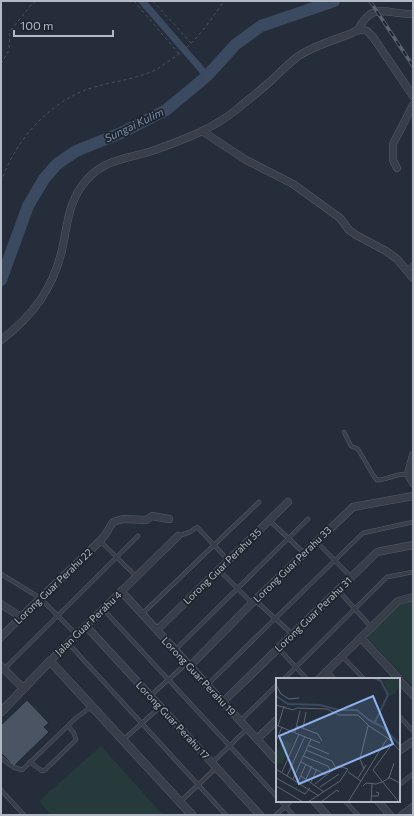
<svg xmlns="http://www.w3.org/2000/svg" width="414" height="816" font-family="Commissioner,sans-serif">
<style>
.green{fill:#273a3b}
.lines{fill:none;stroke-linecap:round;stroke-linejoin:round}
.canal{stroke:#3b4a61;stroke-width:7}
.river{stroke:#3b4a61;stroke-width:12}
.building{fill:#4b5463;stroke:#1f2630}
.service-casing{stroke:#565d67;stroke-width:4.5}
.minor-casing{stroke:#565d67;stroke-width:8}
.tertiary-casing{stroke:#565d67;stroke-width:9}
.path{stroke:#465759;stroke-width:1;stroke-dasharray:3 3;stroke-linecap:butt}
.service{stroke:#383f4a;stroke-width:3.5}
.minor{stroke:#383f4a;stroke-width:7}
.tertiary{stroke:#383f4a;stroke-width:8}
.rail-casing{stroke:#5a6370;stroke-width:3.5}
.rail{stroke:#1d242e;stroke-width:2;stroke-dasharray:6;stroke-linecap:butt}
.labels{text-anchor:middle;stroke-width:3.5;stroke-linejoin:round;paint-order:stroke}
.street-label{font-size:10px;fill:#b3bac5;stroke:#1d242e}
.water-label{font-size:11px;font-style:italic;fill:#7d90ab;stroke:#1d242e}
.inset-river{fill:none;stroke:#3b4a61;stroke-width:2}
.inset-road{fill:none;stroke:#5d6571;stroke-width:1}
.view{fill:#8eb2ef;fill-opacity:0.15;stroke:#8eb2ef;stroke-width:2}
.inset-edge{fill:none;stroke:#b3bac5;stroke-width:2}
</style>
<rect width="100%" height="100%" fill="#242d39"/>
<g class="green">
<path d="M 413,600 L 413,687 L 367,637 L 400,603 Z"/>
<path d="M 101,746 L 163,815 L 51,815 L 39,801 Z"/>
</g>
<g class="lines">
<path class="canal" d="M 142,1 L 207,76"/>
<path class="river" d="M 1,280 L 28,206 L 44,179 L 57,164 L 76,151 L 121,133 L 166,110 L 207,76 L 235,45 L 261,26 L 334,1"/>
</g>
<path class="building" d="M 27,700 L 49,723 L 44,727 L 49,732 L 14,766 L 1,753 L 1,725 Z"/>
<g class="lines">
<defs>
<g id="service">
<path d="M 407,271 L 413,264"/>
<path d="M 344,432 L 351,446 L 358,449 L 373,475 L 377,480 C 388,480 396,473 408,474"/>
<path d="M 269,520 L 304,553"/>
<path d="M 178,536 L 190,532 L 197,527 L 228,560"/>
<path d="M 100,541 L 136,576"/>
<path d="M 316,541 L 351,577"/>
<path d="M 219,570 L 252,603"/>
<path d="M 1,574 L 40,598 L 77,635"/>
<path d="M 338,590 L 371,627"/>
<path d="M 255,600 L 292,634"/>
<path d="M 103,609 L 277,797"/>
<path d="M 142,614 L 259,502"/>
<path d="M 68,643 L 226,815"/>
<path d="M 278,648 L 307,679"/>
<path d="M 175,650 L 308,519"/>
<path d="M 342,656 L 364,679"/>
<path d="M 4,669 L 138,536"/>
<path d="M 284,679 L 387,577 L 413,572"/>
<path d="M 207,685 L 363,533 L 413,522"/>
<path d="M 150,696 L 187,663"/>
<path d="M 399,716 L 413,731"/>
<path d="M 240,721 L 277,685"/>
<path d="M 123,740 L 160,707"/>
<path d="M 1,758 L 13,767 L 22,770 L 76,718 L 91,707"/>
<path d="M 30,762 L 42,771 L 45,770 L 76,740 L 74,733 L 68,726"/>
<path d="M 212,763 L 247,729"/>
<path d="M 399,785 L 413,774"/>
<path d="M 1,790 L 24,815"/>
<path d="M 281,801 L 293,815"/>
<path d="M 345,801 L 358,815"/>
<path d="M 180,802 L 216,768"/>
<path d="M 276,815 L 291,801"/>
</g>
<g id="minor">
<path d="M 358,30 C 372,0 388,15 413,14"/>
<path d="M 202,131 L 246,160 L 293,184 L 340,218 L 349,230 L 356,235 L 386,251 L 397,259 L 413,278"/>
<path d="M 397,168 L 393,160 L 393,144 L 413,105"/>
<path d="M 1,340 C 33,316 53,288 62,250 C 67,227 68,206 81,187 C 101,158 125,160 155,150 C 182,140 213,129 236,110 C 248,100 261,90 273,79 C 281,71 290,62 300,55 C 316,45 335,40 352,33 C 355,31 357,30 361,30 C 367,29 369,33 373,37 L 413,96"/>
<path d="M 413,455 L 408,474 L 413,483"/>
<path d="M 121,591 L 277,761"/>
<path d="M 1,604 L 21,617"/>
<path d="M 86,626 L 260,815"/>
<path d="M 157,630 L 288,502"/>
<path d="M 1,637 L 21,617 L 100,541 L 105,535 L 113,522 L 123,519 L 146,520 L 152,516 L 169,519"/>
<path d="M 361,638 L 399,679"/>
<path d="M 50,661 L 178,536"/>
<path d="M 1,666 L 24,689"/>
<path d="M 190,666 L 252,603 L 353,507 L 413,496"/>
<path d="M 326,672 L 332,679"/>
<path d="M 319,679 L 398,601 L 413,597"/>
<path d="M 399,680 L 413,695"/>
<path d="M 223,702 L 377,552 L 413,545"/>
<path d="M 257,739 L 277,720"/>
<path d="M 399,751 L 413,741"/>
<path d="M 314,801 L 327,815"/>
<path d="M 378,801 L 390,815"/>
<path d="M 402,815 L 413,807"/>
</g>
<path id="tertiary" d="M 1,712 L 50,661 L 192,815"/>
</defs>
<use href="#service" class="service-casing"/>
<use href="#minor" class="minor-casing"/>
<use href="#tertiary" class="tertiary-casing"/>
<g class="path">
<path d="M 134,1 L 179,54"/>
<path d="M 153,1 L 191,43"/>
<path d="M 1,64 L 9,50 L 10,31 L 31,5 L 36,1"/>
<path d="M 1,182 C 15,141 47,104 88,89 C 109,82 133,80 153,71 C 158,69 162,66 166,63 C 193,46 206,27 224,1"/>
</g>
<use href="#service" class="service"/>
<use href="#minor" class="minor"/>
<use href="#tertiary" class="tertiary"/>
<defs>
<path id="rail" d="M 370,1 L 413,66"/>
</defs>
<use href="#rail" class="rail-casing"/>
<use href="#rail" class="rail"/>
</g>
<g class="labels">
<g class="street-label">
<text transform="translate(292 564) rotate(-44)" y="4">Lorong Guar Perahu 33</text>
<text transform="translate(222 566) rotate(-44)" y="4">Lorong Guar Perahu 35</text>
<text transform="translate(53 586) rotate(-44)" y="4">Lorong Guar Perahu 22</text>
<text transform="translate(313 614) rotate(-44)" y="4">Lorong Guar Perahu 31</text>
<text transform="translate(88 623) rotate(-44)" y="4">Jalan Guar Perahu 4</text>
<text transform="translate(199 676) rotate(47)" y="4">Lorong Guar Perahu 19</text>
<text transform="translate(173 720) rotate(47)" y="4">Lorong Guar Perahu 17</text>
</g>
<g class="water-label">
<text transform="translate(134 125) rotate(-26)" y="4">Sungai Kulim</text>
</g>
</g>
<g transform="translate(276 678)">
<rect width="124" height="124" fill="#242d39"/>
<path d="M 115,0 L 124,0 L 124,8 L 118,17 L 113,17 L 108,3 ZM 7,62 L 16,66 L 6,87 L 0,84 L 0,76 Z" fill="#273a3b"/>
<path class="inset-river" d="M 0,18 L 12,26 L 44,27 L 63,32 L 81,32 L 93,42 L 107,49 L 124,67M 98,46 L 112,17 L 105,3 L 99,0"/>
<path class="inset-road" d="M 0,7 L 5,16 L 13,21 L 23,20M 0,27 L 17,32 L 21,30 L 51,31 L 63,37 L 82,37 L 93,48 L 113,61 L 124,73M 0,47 L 44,65M 2,48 L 8,28M 21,48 L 42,56 L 46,63M 27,50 L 30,34M 19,54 L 24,33M 0,63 L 6,49M 116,66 L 97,92 L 123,124M 32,67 L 53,76M 30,72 L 56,83 L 60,90M 27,78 L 52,88 L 55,94M 25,84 L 50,97M 0,91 L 43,118M 88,91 L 84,81 L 92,48M 6,94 L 23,56M 72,94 L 85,103M 11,98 L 29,58M 25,98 L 48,114M 112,99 L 124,105M 0,100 L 29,116 L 34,110M 82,100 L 90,87M 17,101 L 35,61M 30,101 L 36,88M 22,104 L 30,86M 35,104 L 41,91M 106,104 L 113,100 L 118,85M 0,108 L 27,124M 87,108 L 90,105 L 100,106 L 106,104M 44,109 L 63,96M 95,118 L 102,118 L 103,115 L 100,114M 32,124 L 64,103 L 72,91 L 62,88 L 39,106M 45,124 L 61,112 L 63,114M 72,124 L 111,61M 95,124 L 96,106"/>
<path class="view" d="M 97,18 L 117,66 L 23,106 L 3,58 Z"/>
<rect width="124" height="124" class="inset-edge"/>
</g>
<rect width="414" height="816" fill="none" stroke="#b3bac5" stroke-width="4"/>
<path d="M14 30v6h99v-6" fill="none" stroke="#b3bac5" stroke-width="2"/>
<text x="20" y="30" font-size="12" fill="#b3bac5" stroke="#1d242e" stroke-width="3" paint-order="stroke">100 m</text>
</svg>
